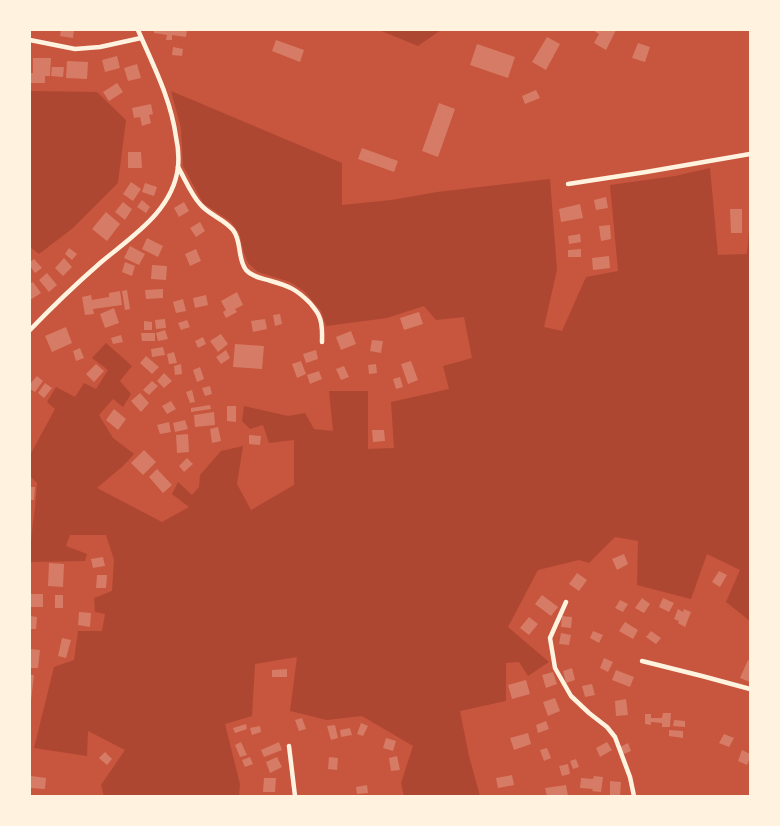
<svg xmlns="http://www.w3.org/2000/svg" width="780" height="826" font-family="'Public Sans',sans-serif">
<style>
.green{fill:#ae4732}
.building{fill:#d67c66}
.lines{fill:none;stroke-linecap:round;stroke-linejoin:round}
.minor{stroke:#fff3e0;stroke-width:4.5}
</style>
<rect width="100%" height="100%" fill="#c8553d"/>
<g class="green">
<path d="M 379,30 L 441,30 L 418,46 Z"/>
<path d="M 30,91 L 97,92 L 126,120 L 118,183 L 73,228 L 39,254 L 30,247 Z"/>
<path d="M 171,91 L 342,163 L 342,205 L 391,200 L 437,192 L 550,179 L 557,270 L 544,327 L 562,331 L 586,277 L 618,271 L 610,185 L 675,176 L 710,168 L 718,255 L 747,254 L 750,221 L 750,621 L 726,602 L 740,570 L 707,554 L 691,599 L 637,585 L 638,541 L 615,537 L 589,563 L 579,560 L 538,570 L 508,627 L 549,662 L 528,676 L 519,662 L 506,663 L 506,701 L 460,711 L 469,756 L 480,796 L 404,796 L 401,783 L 413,746 L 362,716 L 327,720 L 290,711 L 297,657 L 255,664 L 252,716 L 225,724 L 240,784 L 239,796 L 104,796 L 101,785 L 125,750 L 88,731 L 87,756 L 34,748 L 54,667 L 74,660 L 78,631 L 102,631 L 105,614 L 95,612 L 94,598 L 112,591 L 114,560 L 106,535 L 70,535 L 66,546 L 87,554 L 85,561 L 30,562 C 30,535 36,509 37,483 L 30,476 L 30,455 L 55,409 L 47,402 L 56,387 L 75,397 L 84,383 L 96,389 L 108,370 L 92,358 L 106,343 L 132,366 L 120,381 L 131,394 L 123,407 L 113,399 L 99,415 L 113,438 L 134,454 L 123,466 L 97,488 L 162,522 L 189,507 L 172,494 L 178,482 L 192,495 L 199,487 L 200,475 L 221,451 L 243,446 L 237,484 L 251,510 L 294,485 L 294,440 L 269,443 L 263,425 L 250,429 L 242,421 L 244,406 L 288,416 L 305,413 L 314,429 L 333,431 L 329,391 L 368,391 L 368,449 L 394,448 L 391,402 L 449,389 L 443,366 L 472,358 L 464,317 L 436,320 L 424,306 L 387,318 L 326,326 L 321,311 L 304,291 L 290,282 L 258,272 L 248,263 L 244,253 L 239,233 L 231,222 L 203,203 L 183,166 L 181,128 Z"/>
</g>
<g class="building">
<path d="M 61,30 L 74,30 L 73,38 L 60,36 Z"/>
<path d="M 154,30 L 187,30 L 186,37 L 172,35 L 172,40 L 166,40 L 167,35 L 154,33 Z"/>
<path d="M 593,30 L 616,30 L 606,50 L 594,43 L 599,34 Z"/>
<path d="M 547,37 L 560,44 L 546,70 L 532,62 Z"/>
<path d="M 276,40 L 304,50 L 300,62 L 272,51 Z"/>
<path d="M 638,43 L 650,47 L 645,62 L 632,58 Z"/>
<path d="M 477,44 L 515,57 L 508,78 L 470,65 Z"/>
<path d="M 173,47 L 183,49 L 182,56 L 172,55 Z"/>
<path d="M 117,56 L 120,68 L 105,72 L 102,60 Z"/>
<path d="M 33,58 L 51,58 L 50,76 L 45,76 L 45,83 L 30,83 L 30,73 L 33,73 Z"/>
<path d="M 67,61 L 88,62 L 87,79 L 66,78 Z"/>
<path d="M 137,64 L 141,78 L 128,81 L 124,68 Z"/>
<path d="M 52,67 L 64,67 L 63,77 L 51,76 Z"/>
<path d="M 117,83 L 123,92 L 109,101 L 103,92 Z"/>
<path d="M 536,90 L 540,98 L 525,104 L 522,96 Z"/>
<path d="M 439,103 L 455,109 L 438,157 L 422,151 Z"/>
<path d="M 151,104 L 153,114 L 149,115 L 151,123 L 142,126 L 140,117 L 134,118 L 132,108 Z"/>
<path d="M 362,148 L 398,161 L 394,172 L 358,159 Z"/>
<path d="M 128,152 L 141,152 L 142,168 L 128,168 Z"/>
<path d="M 131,182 L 141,189 L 133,201 L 123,194 Z"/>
<path d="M 145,183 L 157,187 L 154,196 L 142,192 Z"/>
<path d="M 606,197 L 608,208 L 596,210 L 594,200 Z"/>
<path d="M 142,200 L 150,207 L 146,213 L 137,207 Z"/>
<path d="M 123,202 L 132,209 L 125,220 L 115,212 Z"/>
<path d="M 184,202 L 189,211 L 179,217 L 174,208 Z"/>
<path d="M 580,204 L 583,218 L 561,222 L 559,209 Z"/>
<path d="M 730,209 L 742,209 L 742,233 L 731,233 Z"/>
<path d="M 106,212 L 120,224 L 107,241 L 92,229 Z"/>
<path d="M 200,222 L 205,231 L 196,237 L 190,228 Z"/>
<path d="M 610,225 L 611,239 L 601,241 L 599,226 Z"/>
<path d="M 580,234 L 581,242 L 569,244 L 568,236 Z"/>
<path d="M 147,238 L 163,246 L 158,257 L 142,249 Z"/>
<path d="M 130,246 L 145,254 L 139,265 L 124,258 Z"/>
<path d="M 69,248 L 77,254 L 72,260 L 65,254 Z"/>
<path d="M 196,249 L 201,261 L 190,266 L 185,254 Z"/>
<path d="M 581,249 L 581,257 L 568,257 L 568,250 Z"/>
<path d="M 609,256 L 610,268 L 593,270 L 592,258 Z"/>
<path d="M 64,258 L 72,267 L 63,276 L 55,268 Z"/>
<path d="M 34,259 L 42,268 L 35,273 L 30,266 L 30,262 Z"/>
<path d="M 125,262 L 135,266 L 132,276 L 122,272 Z"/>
<path d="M 152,265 L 167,266 L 166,280 L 151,279 Z"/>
<path d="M 47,273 L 57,285 L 49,292 L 39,280 Z"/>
<path d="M 33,282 L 41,293 L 30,300 L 30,284 Z"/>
<path d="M 163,289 L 163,298 L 146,299 L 145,290 Z"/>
<path d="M 127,290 L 130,309 L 125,310 L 122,291 Z"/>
<path d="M 120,291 L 122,305 L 93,309 L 94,314 L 85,315 L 82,297 L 91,295 L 92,300 L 109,297 L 109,293 Z"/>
<path d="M 237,292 L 243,305 L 235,309 L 237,312 L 226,318 L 223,312 L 226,310 L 221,301 Z"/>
<path d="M 206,295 L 208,305 L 195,308 L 193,298 Z"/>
<path d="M 183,299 L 186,311 L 176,313 L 173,302 Z"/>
<path d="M 114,308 L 119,323 L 105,328 L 100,314 Z"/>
<path d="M 419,312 L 423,324 L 404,330 L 400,318 Z"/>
<path d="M 280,314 L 282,324 L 275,326 L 273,315 Z"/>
<path d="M 165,319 L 166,328 L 156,329 L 155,320 Z"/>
<path d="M 265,319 L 267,329 L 253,332 L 251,321 Z"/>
<path d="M 187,320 L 190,327 L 181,330 L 178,323 Z"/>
<path d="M 144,321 L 152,322 L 152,330 L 144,330 Z"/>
<path d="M 66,327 L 72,343 L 52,352 L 45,336 Z"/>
<path d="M 165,330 L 168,339 L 158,341 L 156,333 Z"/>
<path d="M 351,331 L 356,344 L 341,350 L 336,337 Z"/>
<path d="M 141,333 L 155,333 L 155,341 L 142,341 Z"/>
<path d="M 221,334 L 228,344 L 218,352 L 210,341 Z"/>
<path d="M 121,335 L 123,342 L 113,344 L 111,338 Z"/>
<path d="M 203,337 L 206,344 L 198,348 L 195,341 Z"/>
<path d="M 372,340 L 383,341 L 381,353 L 370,351 Z"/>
<path d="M 235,344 L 264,346 L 262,369 L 233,367 Z"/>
<path d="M 163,347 L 165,355 L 152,357 L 151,349 Z"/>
<path d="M 80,348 L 84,358 L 76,361 L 73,351 Z"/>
<path d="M 226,350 L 230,358 L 221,364 L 216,357 Z"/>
<path d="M 316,350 L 318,359 L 306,363 L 303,354 Z"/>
<path d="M 174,352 L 177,363 L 169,364 L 167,354 Z"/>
<path d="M 146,356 L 159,367 L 152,374 L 140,363 Z"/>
<path d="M 301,361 L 306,374 L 297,378 L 292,364 Z"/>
<path d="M 411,361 L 418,380 L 408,384 L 401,364 Z"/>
<path d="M 96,364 L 104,371 L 94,382 L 86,374 Z"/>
<path d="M 181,364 L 182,374 L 175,375 L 174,366 Z"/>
<path d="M 376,364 L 377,373 L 369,374 L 368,365 Z"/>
<path d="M 344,366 L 349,377 L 341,380 L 336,369 Z"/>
<path d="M 200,367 L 204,379 L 197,382 L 193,370 Z"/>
<path d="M 319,371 L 322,379 L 310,384 L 307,375 Z"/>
<path d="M 164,373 L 172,381 L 164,388 L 157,381 Z"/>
<path d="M 37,376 L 43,381 L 35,392 L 30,389 L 30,384 Z"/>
<path d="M 400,377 L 403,387 L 396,389 L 393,379 Z"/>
<path d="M 152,381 L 158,386 L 149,395 L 143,390 Z"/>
<path d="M 45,383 L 52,388 L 44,398 L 38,393 Z"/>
<path d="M 210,386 L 212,394 L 205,396 L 202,388 Z"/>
<path d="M 192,390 L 195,402 L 190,403 L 186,392 Z"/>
<path d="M 140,393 L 149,403 L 141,412 L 131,401 Z"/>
<path d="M 171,401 L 176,409 L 167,414 L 162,406 Z"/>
<path d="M 210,405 L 211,409 L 191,412 L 191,408 Z"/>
<path d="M 227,406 L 236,406 L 236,422 L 227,421 Z"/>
<path d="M 114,409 L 126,419 L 118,430 L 106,420 Z"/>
<path d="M 214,412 L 215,425 L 195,427 L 194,415 Z"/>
<path d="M 185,420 L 188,429 L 175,432 L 173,423 Z"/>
<path d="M 169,422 L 171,432 L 160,434 L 157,425 Z"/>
<path d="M 218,427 L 221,441 L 212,443 L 210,429 Z"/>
<path d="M 372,430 L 384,430 L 385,441 L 373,442 Z"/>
<path d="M 188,434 L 189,452 L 177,453 L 176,435 Z"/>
<path d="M 249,435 L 261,436 L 260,445 L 249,444 Z"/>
<path d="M 144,450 L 156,462 L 143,475 L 131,463 Z"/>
<path d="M 187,458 L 193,464 L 184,472 L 179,466 Z"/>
<path d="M 157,469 L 172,485 L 163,493 L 149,477 Z"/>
<path d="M 30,487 L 35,487 L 34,500 L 30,500 Z"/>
<path d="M 624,554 L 628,564 L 617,570 L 612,559 Z"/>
<path d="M 103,557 L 105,566 L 93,568 L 91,559 Z"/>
<path d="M 49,563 L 64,564 L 63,587 L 48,586 Z"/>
<path d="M 719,571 L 727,575 L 720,587 L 712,582 Z"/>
<path d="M 577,573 L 587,580 L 579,591 L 569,584 Z"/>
<path d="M 97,575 L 107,575 L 106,588 L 96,588 Z"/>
<rect x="30" y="594" width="13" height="13"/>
<rect x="55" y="595" width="8" height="13"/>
<path d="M 542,595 L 558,607 L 551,616 L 535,604 Z"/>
<path d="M 642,598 L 650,604 L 644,613 L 635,608 Z"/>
<path d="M 663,598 L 674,603 L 669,612 L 659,607 Z"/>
<path d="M 620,600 L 628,604 L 623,612 L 615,608 Z"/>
<path d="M 678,609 L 683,612 L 684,609 L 691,612 L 685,627 L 678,623 L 679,621 L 674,619 Z"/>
<path d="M 79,612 L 91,613 L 90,627 L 78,625 Z"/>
<path d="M 30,616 L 37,617 L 36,629 L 30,629 Z"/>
<path d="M 562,616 L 572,617 L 571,628 L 561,627 Z"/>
<path d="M 529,617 L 538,624 L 529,635 L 520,628 Z"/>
<path d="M 625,622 L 638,630 L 633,639 L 619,631 Z"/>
<path d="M 593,631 L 603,635 L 599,643 L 590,638 Z"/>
<path d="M 651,631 L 661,638 L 656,644 L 646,637 Z"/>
<path d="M 561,633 L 571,635 L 569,645 L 559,644 Z"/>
<path d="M 62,638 L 71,640 L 66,658 L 58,656 Z"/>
<path d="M 30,649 L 40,650 L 38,668 L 30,668 Z"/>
<path d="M 604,658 L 613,662 L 608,672 L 600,668 Z"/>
<path d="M 748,660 L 750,661 L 750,682 L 740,678 Z"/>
<path d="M 572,668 L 575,680 L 566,683 L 563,671 Z"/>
<path d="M 287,669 L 287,677 L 272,677 L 272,670 Z"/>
<path d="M 616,670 L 634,677 L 630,687 L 612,680 Z"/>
<path d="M 553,672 L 557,684 L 546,688 L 542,675 Z"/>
<path d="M 30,675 L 34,675 L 31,701 L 30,701 Z"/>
<path d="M 526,680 L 530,694 L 512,699 L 508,685 Z"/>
<path d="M 592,684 L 595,695 L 585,697 L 582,686 Z"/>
<path d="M 555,698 L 560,711 L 548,716 L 543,702 Z"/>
<path d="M 626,699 L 628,715 L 616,716 L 615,701 Z"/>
<path d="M 663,713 L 671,713 L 670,727 L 662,727 L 662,723 L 651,722 L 651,725 L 645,724 L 645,714 L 651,714 L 651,718 L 662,718 Z"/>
<path d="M 302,718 L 306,729 L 299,731 L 295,720 Z"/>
<path d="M 674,720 L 685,721 L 685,727 L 673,726 Z"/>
<path d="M 546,721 L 549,729 L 538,733 L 536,725 Z"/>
<path d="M 361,723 L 368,726 L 363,736 L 357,734 Z"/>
<path d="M 246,724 L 247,729 L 235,733 L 233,728 Z"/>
<path d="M 335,725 L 338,738 L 331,740 L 327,726 Z"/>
<path d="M 260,726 L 261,732 L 252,735 L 250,728 Z"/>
<path d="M 350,728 L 352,735 L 341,737 L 340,730 Z"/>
<path d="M 669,730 L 683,731 L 683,738 L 669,736 Z"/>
<path d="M 528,733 L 531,744 L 514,750 L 510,738 Z"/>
<path d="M 724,734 L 734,738 L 729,747 L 719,743 Z"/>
<path d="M 386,738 L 396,741 L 393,751 L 383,748 Z"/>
<path d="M 241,742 L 247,755 L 240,757 L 235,745 Z"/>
<path d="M 279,742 L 282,750 L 264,757 L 261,750 Z"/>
<path d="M 607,742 L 612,750 L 600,757 L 596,748 Z"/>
<path d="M 628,743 L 631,751 L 624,754 L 620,747 Z"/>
<path d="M 547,748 L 551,758 L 544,761 L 540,750 Z"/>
<path d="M 742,750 L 750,754 L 750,758 L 747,765 L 738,761 Z"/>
<path d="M 105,752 L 112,759 L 107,765 L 99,758 Z"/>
<path d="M 397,756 L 400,770 L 391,771 L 389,758 Z"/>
<path d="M 250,757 L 253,764 L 245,767 L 242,760 Z"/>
<path d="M 277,757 L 282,767 L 270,773 L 266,762 Z"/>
<path d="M 329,757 L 338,758 L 337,770 L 328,769 Z"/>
<path d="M 576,759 L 579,767 L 573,769 L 570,761 Z"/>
<path d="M 568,764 L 570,774 L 562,776 L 559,766 Z"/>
<path d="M 512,775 L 514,785 L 498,788 L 496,778 Z"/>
<path d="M 31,776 L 46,778 L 45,789 L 30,788 Z"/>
<path d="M 594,776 L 603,777 L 601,792 L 592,791 L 593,789 L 580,788 L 581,778 L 593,779 Z"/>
<path d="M 264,778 L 276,778 L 275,792 L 263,792 Z"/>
<path d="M 610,781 L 621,782 L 620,796 L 610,795 Z"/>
<path d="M 367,785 L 368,793 L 357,794 L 356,787 Z"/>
<path d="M 566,785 L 568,796 L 547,796 L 545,788 Z"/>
</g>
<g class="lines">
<g class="minor">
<path d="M 30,40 L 75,49 L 100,47 L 141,38"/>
<path d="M 178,167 C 185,179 191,194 200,204 C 209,215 224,219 233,230 C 242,241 237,258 246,270 C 252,277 262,278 271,281 C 289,286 296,289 310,303 C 313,307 317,311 319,316 C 323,324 322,334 322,342"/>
<path d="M 568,184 L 646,172 L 750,154"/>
<path d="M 30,330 C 52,307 75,285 99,264 C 129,238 173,212 178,167 C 179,157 178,146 176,137 C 171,99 153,65 138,30"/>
<path d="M 566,602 L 550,638 L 555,668 L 571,696 L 589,713 L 607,727 L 615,737 L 630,777 L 634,796"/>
<path d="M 642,661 L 702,676 L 750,689"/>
<path d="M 289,746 L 295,796"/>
</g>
</g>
<rect width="780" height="826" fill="none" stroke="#fff3e0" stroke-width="62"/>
</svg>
